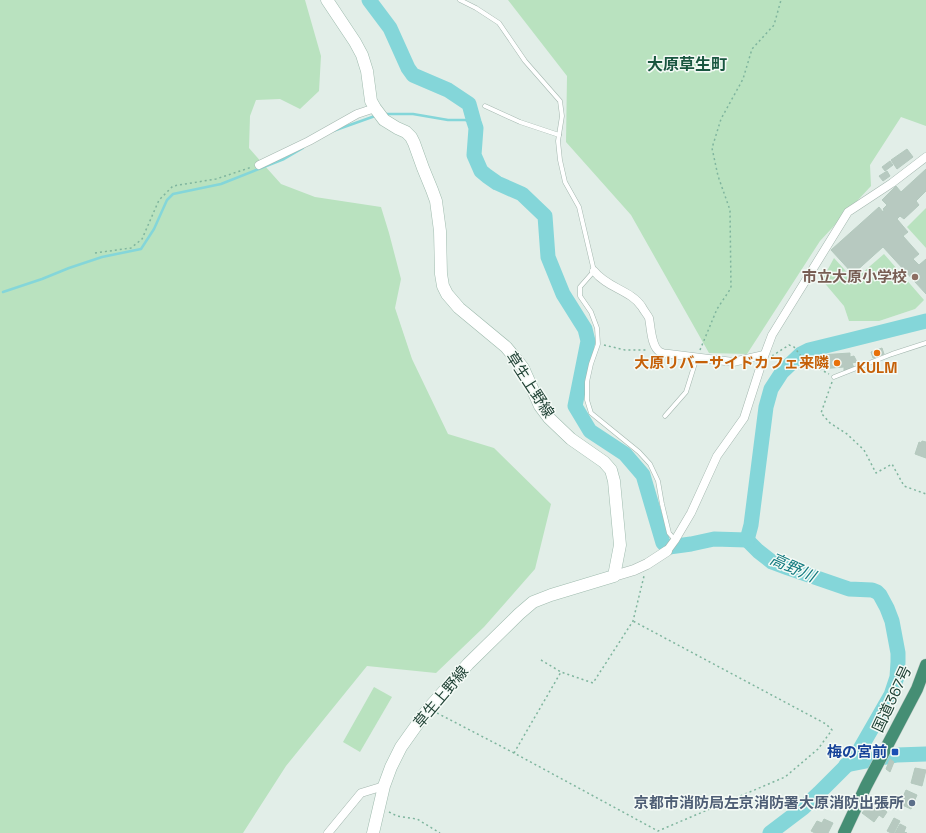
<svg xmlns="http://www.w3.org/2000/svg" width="926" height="833" font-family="'Space Grotesk','Noto Sans JP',sans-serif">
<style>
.green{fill:#b9e2bf}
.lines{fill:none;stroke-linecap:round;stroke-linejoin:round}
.stream{stroke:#84d6d9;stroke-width:2.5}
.river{stroke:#84d6d9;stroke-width:15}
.building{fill:#b7c9c0;stroke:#b4c9be}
.service-casing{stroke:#a4b7af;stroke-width:5}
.minor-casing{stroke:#a4b7af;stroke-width:9}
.tertiary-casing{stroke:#a4b7af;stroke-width:11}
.secondary-casing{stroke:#9fbbae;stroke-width:13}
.trunk-casing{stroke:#c1cac6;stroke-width:13}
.path{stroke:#7fb59e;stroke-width:1.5;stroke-dasharray:2 3;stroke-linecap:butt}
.service{stroke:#fff;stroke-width:4}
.minor{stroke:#fff;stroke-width:8}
.tertiary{stroke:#fff;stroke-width:10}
.secondary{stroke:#fff;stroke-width:12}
.trunk{stroke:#458e74;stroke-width:12}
.education-dot{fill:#8d6e63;stroke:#f4faf6;stroke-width:1.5}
.food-dot{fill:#e8710a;stroke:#f4faf6;stroke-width:1.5}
.transit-dot{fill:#1a4fb4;stroke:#f4faf6;stroke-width:1.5}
.service-dot{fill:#5c6f8a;stroke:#f4faf6;stroke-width:1.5}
.labels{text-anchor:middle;stroke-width:3;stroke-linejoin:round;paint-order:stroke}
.education-label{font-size:15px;font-weight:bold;fill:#785e54;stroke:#f4faf6;text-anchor:end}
.food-label{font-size:15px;font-weight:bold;fill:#c56008;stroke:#f4faf6;text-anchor:end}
.street-label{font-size:15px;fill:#204235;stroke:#f4faf6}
.transit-label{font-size:15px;font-weight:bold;fill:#164399;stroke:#f4faf6;text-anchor:end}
.service-label{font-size:15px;font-weight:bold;fill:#4e5e75;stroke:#f4faf6;text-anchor:end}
.neighbourhood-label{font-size:16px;font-weight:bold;fill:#195640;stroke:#f4faf6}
.water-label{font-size:16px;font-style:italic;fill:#127a7f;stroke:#f4faf6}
</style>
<rect width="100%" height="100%" fill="#e2eee8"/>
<g class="green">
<path d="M 0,0 L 305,0 L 321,56 L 319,91 L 300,109 L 280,99 L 256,100 L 250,116 L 249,148 L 281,184 L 315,197 L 381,207 L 389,233 L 401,279 L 395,308 L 412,359 L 448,434 L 494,448 L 551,504 L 535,569 L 484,627 L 436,673 L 367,666 L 286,766 L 243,833 L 0,833 Z"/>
<path d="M 508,0 L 926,0 L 926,126 L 901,117 L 870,165 L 871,186 L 820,241 L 747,354 L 709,353 L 631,215 L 566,142 L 567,76 Z"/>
<path d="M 926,208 L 926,248 L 907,227 Z"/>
<path d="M 884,254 L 924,300 L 915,309 L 879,321 L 849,321 L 844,306 L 822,280 L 834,258 L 854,280 Z"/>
<path d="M 374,687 L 392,697 L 360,752 L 343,742 Z"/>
</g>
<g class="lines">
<g class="stream">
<path d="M 385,114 L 413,114 L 448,120 L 465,120 L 474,122"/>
<path d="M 333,131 L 375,116"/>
<path d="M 3,292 L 42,279 L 69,268 L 102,257 L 141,249 L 154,229 L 167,200 L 173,194 L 221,184 L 284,159 L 303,148"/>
</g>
<g class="river">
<path d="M 369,0 L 390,28 L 408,68 L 413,75 L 448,90 L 469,104 L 474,122 L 476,128 L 474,155 L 481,171 L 487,176 L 497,183 L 522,194 L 545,216 L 548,257 L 563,294 L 585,329 L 588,341 L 575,406 L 590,431 L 625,454 L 643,475 L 663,543 L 669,547 L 691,544 L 714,539 L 747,540"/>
<path d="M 747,540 L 758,551 L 772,562 L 788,568 L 849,589 L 872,590 L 877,592 L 880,595 L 887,608 L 892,621 L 898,653 L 898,662 L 897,677 L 891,695 L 856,756 L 819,793 L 803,808 L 770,833"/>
<path d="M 747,540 L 751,525 L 766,407 L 771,389 L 782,372 L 801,354 L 809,350 L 850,340 L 926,321"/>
<path d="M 846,765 L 897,755 L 926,754"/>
</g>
</g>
<g class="building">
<path d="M 907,149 L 913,157 L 897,169 L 891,160 Z"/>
<path d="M 890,161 L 893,165 L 885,171 L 882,167 Z"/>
<path d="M 926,169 L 926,191 L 916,201 L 919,205 L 904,219 L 900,216 L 897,219 L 908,232 L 903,236 L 919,254 L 913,259 L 919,265 L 926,259 L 926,294 L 883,247 L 853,274 L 831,250 L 879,207 L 883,212 L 884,210 L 883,209 L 887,205 L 882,200 L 896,186 L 901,192 Z"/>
<path d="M 887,171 L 890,176 L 883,181 L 879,176 Z"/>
<path d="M 882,348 L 884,354 L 873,358 L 871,352 Z"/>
<path d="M 850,353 L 850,357 L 854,356 L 857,362 L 852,363 L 854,368 L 844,371 L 844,367 L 820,369 L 820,355 Z"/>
<path d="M 922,441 L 926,442 L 926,458 L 915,454 L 919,442 L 921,443 Z"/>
<path d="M 890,759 L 894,762 L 890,772 L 886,769 Z"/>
<path d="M 915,768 L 926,770 L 922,786 L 911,783 Z"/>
<path d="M 906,790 L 917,795 L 911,809 L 900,804 Z"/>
<path d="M 870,803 L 877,809 L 879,806 L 887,812 L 883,818 L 879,815 L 874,822 L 862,813 Z"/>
<path d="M 894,818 L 900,821 L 894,833 L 891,833 L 887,831 Z"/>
<path d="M 824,819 L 833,823 L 828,833 L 815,833 L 811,831 L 817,821 L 822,823 Z"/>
<path d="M 900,824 L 906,827 L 904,832 L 907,833 L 895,833 Z"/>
</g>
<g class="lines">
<defs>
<g id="service">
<path d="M 460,0 L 476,8 L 499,23 L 525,61 L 560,101 L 562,116 L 558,141 L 560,160 L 565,182 L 579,207 L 594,271 L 580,287 L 580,296 L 591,312 L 597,328 L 598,344 L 591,364 L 587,382 L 587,400 L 591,413 L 639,452 L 650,464 L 658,481 L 662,504 L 669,533 L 675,540"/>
<path d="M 485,106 L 520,122 L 559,135"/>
<path d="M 834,377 L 892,354 L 926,343"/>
<path d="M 665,416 L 686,392 L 697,357"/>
</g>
<g id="minor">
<path d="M 259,165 L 309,141 L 357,114 L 375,108"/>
<path d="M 594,271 C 607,288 631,290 642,307 C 644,311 647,314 649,318 C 651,327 651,347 660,352 C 662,353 667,354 669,354 L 733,362 L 764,355"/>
<path d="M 667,551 L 675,540 L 691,513 L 717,456 L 744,418 L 763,359 L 772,335 L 848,212 L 892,183 L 926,157"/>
<path d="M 328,833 L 361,793 L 384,786"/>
</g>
<path id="tertiary" d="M 614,576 L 634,570 L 647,564 L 667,551"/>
<path id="secondary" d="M 327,0 L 355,42 L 362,55 L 367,71 L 371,101 L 375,108 L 384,120 L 397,128 L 406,132 L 411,137 L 414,143 L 423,168 L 432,190 L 436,201 L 440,231 L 441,274 L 443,286 L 447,294 L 459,308 L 506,347 L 516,359 L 523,368 L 540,406 L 549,418 L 571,439 L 604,462 L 611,470 L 614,481 L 620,545 L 614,576 L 551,595 L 533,602 L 519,614 L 468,664 L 428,709 L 401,747 L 391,767 L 384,786 L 373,833"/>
<path id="trunk" d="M 844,833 L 866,786 L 917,689 L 926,665"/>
</defs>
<use href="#service" class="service-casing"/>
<use href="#minor" class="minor-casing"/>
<use href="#tertiary" class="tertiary-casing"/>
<use href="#secondary" class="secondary-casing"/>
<use href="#trunk" class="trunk-casing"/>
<g class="path">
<path d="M 95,253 L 131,248 L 142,239 L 159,200 L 173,186 L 216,179 L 252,167"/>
<path d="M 604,345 L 625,350 L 648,350"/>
<path d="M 700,350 L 717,309 L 731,288 L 730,210 L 718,176 L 712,148 L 721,119 L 743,79 L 752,49 L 774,25 L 781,0"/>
<path d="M 772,356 L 789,345 L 794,347 L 805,361 L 829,374"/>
<path d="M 832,382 L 821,413 L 830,423 L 847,434 L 864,450 L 876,473 L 892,464 L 904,486 L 926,494"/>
<path d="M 541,660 L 561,672 L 593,683 L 633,621 L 644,576"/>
<path d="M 437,713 L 514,753 L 658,831 L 785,777 L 818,749 L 832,730 L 826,724 L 633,621"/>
<path d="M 514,753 L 561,672"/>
<path d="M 389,812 L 397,816 L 417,819 L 440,833"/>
</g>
<use href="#service" class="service"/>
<use href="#minor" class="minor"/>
<use href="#tertiary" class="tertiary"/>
<use href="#secondary" class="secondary"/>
<use href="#trunk" class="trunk"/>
</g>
<circle class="education-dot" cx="915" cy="277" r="4"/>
<g class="food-dot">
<circle cx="877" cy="353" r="4"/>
<circle cx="837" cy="363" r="4"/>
</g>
<rect class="transit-dot" x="891" y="748" width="8" height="8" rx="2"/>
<circle class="service-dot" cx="912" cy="803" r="4"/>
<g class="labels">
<g class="education-label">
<text x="907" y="282">市立大原小学校</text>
</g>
<g class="food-label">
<text x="829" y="368">大原リバーサイドカフェ来隣</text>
<text x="877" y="373" text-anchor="middle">KULM</text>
</g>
<g class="street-label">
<text transform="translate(530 385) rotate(57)" y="5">草生上野線</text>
<text transform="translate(441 697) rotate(-50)" y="5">草生上野線</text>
<text transform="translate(892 699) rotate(-65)" y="5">国道367号</text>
</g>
<g class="transit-label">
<text x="887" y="757">梅の宮前</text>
</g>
<g class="service-label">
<text x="904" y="808">京都市消防局左京消防署大原消防出張所</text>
</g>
<g class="neighbourhood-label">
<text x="687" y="70">大原草生町</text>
</g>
<g class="water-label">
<text transform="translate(793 567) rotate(24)" y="6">高野川</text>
</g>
</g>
</svg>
